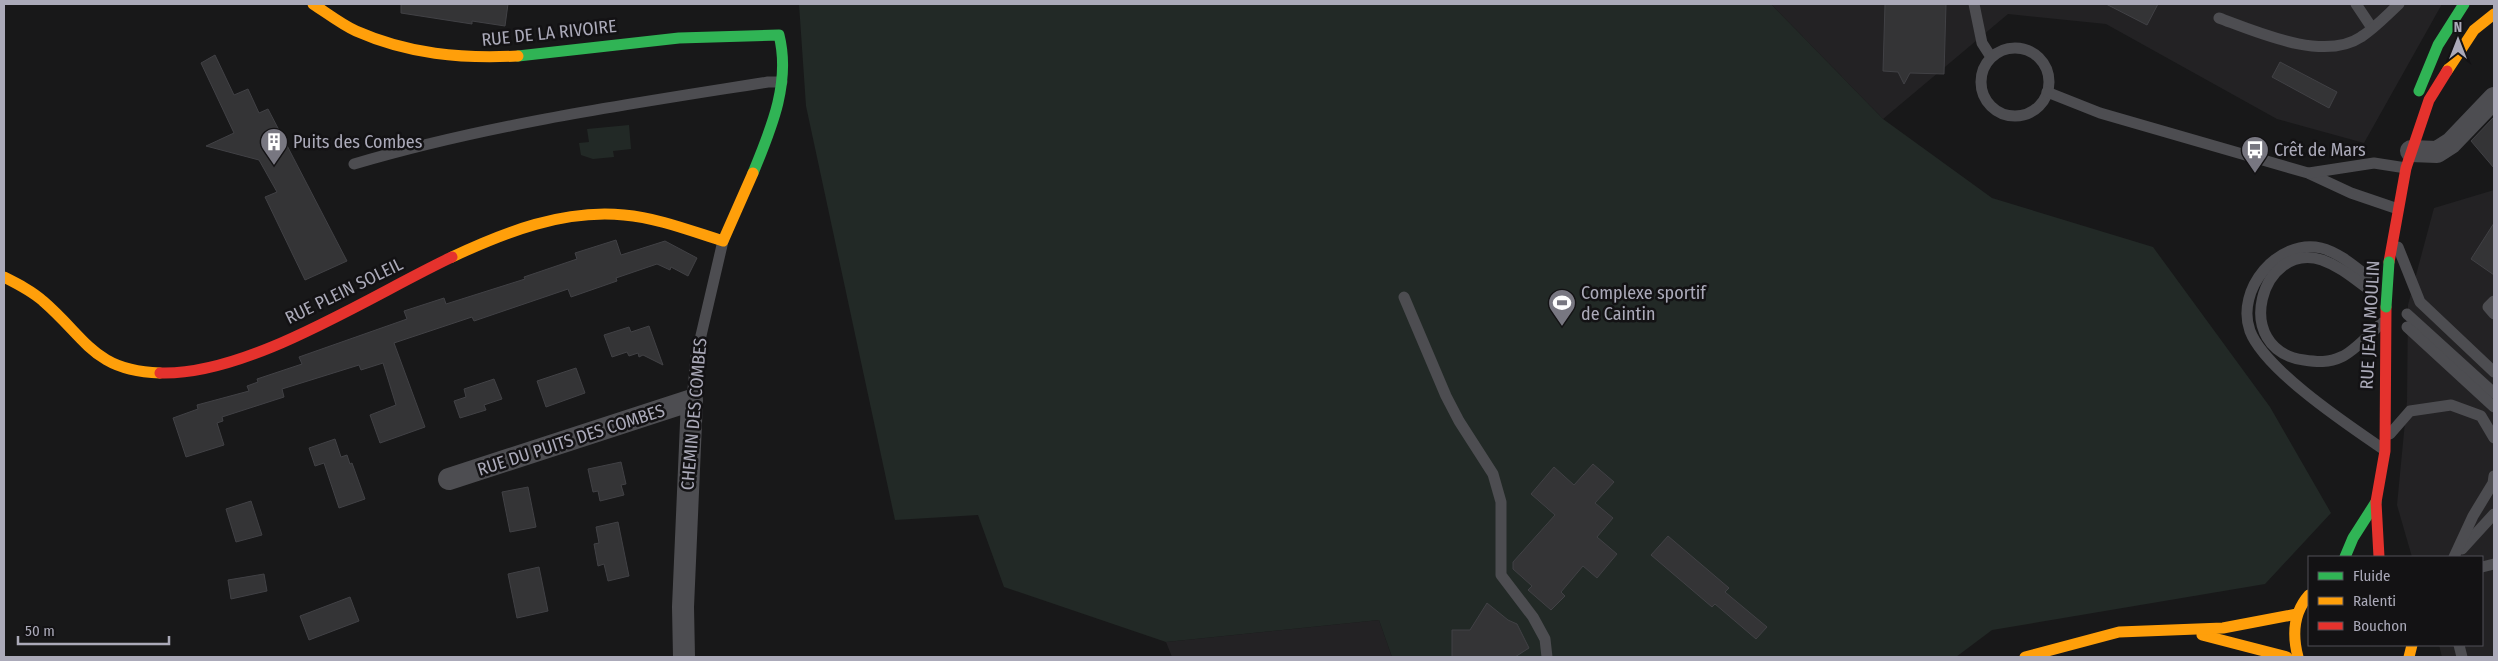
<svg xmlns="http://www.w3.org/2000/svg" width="2498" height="661" font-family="'Fira Sans Condensed',sans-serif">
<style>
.built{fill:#232224}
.green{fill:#222926}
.building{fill:#343436;stroke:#414145}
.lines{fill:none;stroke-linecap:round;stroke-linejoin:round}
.lane{stroke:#4d4d51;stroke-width:11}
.street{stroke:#4d4d51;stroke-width:22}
.fast{stroke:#30b455;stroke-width:11}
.slow{stroke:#ff9f0a;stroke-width:11}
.jam{stroke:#e5322d;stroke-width:11}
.fast-bridge{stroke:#30b455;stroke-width:11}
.labels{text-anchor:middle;stroke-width:5;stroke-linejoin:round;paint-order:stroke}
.street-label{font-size:18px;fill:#abaab9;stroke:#131214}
.poi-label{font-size:18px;fill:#abaab9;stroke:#131214;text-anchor:start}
</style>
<rect width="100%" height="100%" fill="#181819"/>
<g class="built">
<path d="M 1771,4 L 2442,4 L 2364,143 L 2277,119 L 2106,24 L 2008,14 L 1883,119 Z"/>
<path d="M 2494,190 L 2494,657 L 2442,657 L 2439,645 L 2482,645 L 2482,557 L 2412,557 L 2397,505 L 2407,401 L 2408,305 L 2434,208 Z"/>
<path d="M 1379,620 L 1392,657 L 1172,657 L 1166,642 Z"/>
</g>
<g class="green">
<path d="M 799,4 L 1771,4 L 1883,119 L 1992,198 L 2153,247 L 2270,407 L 2331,513 L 2265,584 L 1992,630 L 1956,657 L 1392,657 L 1379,620 L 1166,642 L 1004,587 L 978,515 L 895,520 L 806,106 Z"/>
<path d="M 629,125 L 631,149 L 613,151 L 614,157 L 593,159 L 581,155 L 579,143 L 589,142 L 587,129 Z"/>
</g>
<g class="building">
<path d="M 401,4 L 508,4 L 505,26 L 472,21 L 472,24 L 401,13 Z"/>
<path d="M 1885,4 L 1946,4 L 1944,74 L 1910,73 L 1904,84 L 1898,72 L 1883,71 Z"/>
<path d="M 2106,4 L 2158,4 L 2147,25 Z"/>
<path d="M 215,55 L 234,95 L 248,89 L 259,113 L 268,109 L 347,261 L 305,280 L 265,197 L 277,192 L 259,160 L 206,146 L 234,133 L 201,63 Z"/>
<path d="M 2280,62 L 2337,92 L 2329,108 L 2272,77 Z"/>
<path d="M 2494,117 L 2494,168 L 2471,141 Z"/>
<path d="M 2494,223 L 2494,275 L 2471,259 Z"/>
<path d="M 616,240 L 621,255 L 665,241 L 697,258 L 688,276 L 671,267 L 670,270 L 657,264 L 616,278 L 617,281 L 571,297 L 568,289 L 474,321 L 472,317 L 394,343 L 425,427 L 380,443 L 370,415 L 396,405 L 383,363 L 361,370 L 359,365 L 282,389 L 284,397 L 222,417 L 223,421 L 217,423 L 224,445 L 186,457 L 173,418 L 198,409 L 197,405 L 249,391 L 247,386 L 258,382 L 257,379 L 302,364 L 299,357 L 407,319 L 404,311 L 444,298 L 446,304 L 525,279 L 524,277 L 577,259 L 575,253 Z"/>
<path d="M 649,326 L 663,365 L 643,355 L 639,357 L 638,353 L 629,356 L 627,352 L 612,357 L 604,335 L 629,327 L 631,332 Z"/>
<path d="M 576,368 L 585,393 L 546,407 L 537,381 Z"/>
<path d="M 494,379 L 502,399 L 484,405 L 486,410 L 460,418 L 454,401 L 466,397 L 464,389 Z"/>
<path d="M 335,439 L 341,457 L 347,455 L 350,464 L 352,463 L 365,499 L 339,508 L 324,463 L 315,466 L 309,448 Z"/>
<path d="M 621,462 L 626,484 L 621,485 L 624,495 L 600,501 L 598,491 L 593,492 L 588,469 Z"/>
<path d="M 1593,464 L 1614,482 L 1595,503 L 1613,518 L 1597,537 L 1617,554 L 1597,578 L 1583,566 L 1561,592 L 1565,596 L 1551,610 L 1528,590 L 1532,586 L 1513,569 L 1513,562 L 1555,515 L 1531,494 L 1554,467 L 1574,485 Z"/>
<path d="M 528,487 L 536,527 L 510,532 L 502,492 Z"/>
<path d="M 251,501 L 262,535 L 236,542 L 226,509 Z"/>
<path d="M 618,522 L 629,576 L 608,581 L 604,564 L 598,566 L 594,544 L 599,543 L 596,527 Z"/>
<path d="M 1668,536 L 1729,588 L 1725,592 L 1767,627 L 1756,639 L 1715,604 L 1712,607 L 1651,555 Z"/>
<path d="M 539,567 L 548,611 L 517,618 L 508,574 Z"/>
<path d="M 264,574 L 267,591 L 231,599 L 228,580 Z"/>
<path d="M 350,597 L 359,621 L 309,640 L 300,616 Z"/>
<path d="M 1487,603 L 1508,620 L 1517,624 L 1529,648 L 1515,657 L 1452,657 L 1452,630 L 1470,630 Z"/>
</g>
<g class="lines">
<g class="lane">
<path d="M 1974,4 L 1982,43 L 1991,57"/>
<path d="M 2356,4 L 2372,28"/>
<path d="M 2219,18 C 2257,32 2324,62 2361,37 C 2375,28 2387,15 2399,4"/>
<circle cx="2015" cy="82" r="34"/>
<path d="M 2047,92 L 2100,113 L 2308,173 L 2351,193 L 2398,209"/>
<path d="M 354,164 C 489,124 630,104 768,82 L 782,82"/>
<path d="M 2309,173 L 2374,163 L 2406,168"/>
<path d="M 2398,247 L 2420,302 L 2494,372"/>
<path d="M 2367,276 C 2354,266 2338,252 2321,248 C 2278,238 2235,290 2250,331 C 2265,370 2348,425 2383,449"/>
<path d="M 2367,288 C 2352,277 2339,266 2322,260 C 2261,240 2230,350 2304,360 C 2317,362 2329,363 2341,357 C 2354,352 2371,332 2382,323"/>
<path d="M 1404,297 L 1446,396 L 1459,421 L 1493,474 L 1501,502 L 1501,575 L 1533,617 L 1545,639 L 1547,657"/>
<path d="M 2494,301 L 2488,307 L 2494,314"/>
<path d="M 2407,314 L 2494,393"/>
<path d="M 2407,327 L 2494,407"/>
<path d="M 692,400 L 696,357 L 723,241"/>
<path d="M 2390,434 L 2410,411 L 2451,405 L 2481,416 L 2494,438"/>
<path d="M 2462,549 L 2494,514"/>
<path d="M 2454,557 L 2473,516 L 2493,483 L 2494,476"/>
<path d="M 2482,567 L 2494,564"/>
<path d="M 2459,645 L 2462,657"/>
</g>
<g class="street">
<path d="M 2411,151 L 2437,152 L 2451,143 L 2494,98"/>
<path d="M 449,479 L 692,400 L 683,607 L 684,657"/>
</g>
<g class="fast">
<path d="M 518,56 L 679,38 L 779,35 C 791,83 771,129 753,173"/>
<path d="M 2419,91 L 2438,45 L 2464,4"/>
<path d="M 2345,557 L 2353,538 L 2376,502"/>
</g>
<g class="slow">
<path d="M 313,4 C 327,13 341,24 356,31 C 408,54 461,59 518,56"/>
<path d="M 2447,71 L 2474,30 L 2494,14"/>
<path d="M 452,257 C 505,232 564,209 624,215 C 658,218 691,231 723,241 L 753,173"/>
<path d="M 4,277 C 18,284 32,291 43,301 C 87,339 94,371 160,373"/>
<path d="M 2202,635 L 2287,657"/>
<path d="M 2025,657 L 2119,632 L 2223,628 L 2297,614"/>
<path d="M 2298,657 C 2292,634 2293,613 2309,595"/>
<path d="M 2409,657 L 2412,645"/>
</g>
<g class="jam">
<path d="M 2389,262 L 2406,168 L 2429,100 L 2447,71"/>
<path d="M 160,373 C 249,376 371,295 452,257"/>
<path d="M 2379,557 L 2376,502 L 2385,451 L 2386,307"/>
</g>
<path class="fast-bridge" d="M 2386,307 L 2389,262"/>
</g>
<defs>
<symbol id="building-pin" viewBox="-11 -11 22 30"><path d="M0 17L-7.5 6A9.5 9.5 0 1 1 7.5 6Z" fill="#787781" stroke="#131214"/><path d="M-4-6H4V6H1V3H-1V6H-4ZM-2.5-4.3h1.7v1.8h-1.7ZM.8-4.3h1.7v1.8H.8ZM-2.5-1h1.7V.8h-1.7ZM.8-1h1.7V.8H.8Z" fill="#fff"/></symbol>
<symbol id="bus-pin" viewBox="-11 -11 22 30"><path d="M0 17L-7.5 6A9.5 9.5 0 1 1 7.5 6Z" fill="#787781" stroke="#131214"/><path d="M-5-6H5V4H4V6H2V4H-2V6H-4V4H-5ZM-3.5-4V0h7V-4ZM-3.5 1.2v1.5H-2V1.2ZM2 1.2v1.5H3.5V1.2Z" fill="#fff"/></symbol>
<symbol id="stadium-pin" viewBox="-11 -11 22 30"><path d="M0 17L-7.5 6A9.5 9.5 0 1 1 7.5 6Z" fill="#787781" stroke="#131214"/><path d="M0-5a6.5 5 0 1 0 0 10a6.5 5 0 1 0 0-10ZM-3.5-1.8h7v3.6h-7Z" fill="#fff"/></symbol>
</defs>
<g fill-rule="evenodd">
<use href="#building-pin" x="258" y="126" width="32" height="43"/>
<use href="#bus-pin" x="2239" y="134" width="32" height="43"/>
<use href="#stadium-pin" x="1546" y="287" width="32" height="43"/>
</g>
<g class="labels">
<g class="street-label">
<text transform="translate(549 33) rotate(-6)" y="6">RUE DE LA RIVOIRE</text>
<text transform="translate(344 291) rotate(-26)" y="6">RUE PLEIN SOLEIL</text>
<text transform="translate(2370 325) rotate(-87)" y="6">RUE JEAN MOULIN</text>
<text transform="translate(694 414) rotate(-85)" y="6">CHEMIN DES COMBES</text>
<text transform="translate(571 440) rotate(-18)" y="6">RUE DU PUITS DES COMBES</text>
</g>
<g class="poi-label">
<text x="293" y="148">Puits des Combes</text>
<text x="2274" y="156">Crêt de Mars</text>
<text x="1581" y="299">Complexe sportif<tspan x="1581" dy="21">de Caintin</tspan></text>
</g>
</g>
<rect width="2498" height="661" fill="none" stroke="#abaab9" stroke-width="10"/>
<rect x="2308" y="556" width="175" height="90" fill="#131214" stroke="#504f56"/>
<rect x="2318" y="572" width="25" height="8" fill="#30b455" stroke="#504f56"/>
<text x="2353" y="581" font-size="15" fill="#abaab9">Fluide</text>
<rect x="2318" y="597" width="25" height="8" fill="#ff9f0a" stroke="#504f56"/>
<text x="2353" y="606" font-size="15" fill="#abaab9">Ralenti</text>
<rect x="2318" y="622" width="25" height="8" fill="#e5322d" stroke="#504f56"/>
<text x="2353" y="631" font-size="15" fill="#abaab9">Bouchon</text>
<g transform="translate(2458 40)" stroke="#131214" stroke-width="4" paint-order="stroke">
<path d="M0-4L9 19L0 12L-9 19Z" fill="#abaab9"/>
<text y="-8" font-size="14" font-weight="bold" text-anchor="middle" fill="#abaab9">N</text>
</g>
<path d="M18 636v8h151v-8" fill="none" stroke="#abaab9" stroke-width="2.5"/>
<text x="25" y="636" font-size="15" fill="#abaab9" stroke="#131214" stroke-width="4" paint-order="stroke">50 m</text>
</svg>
